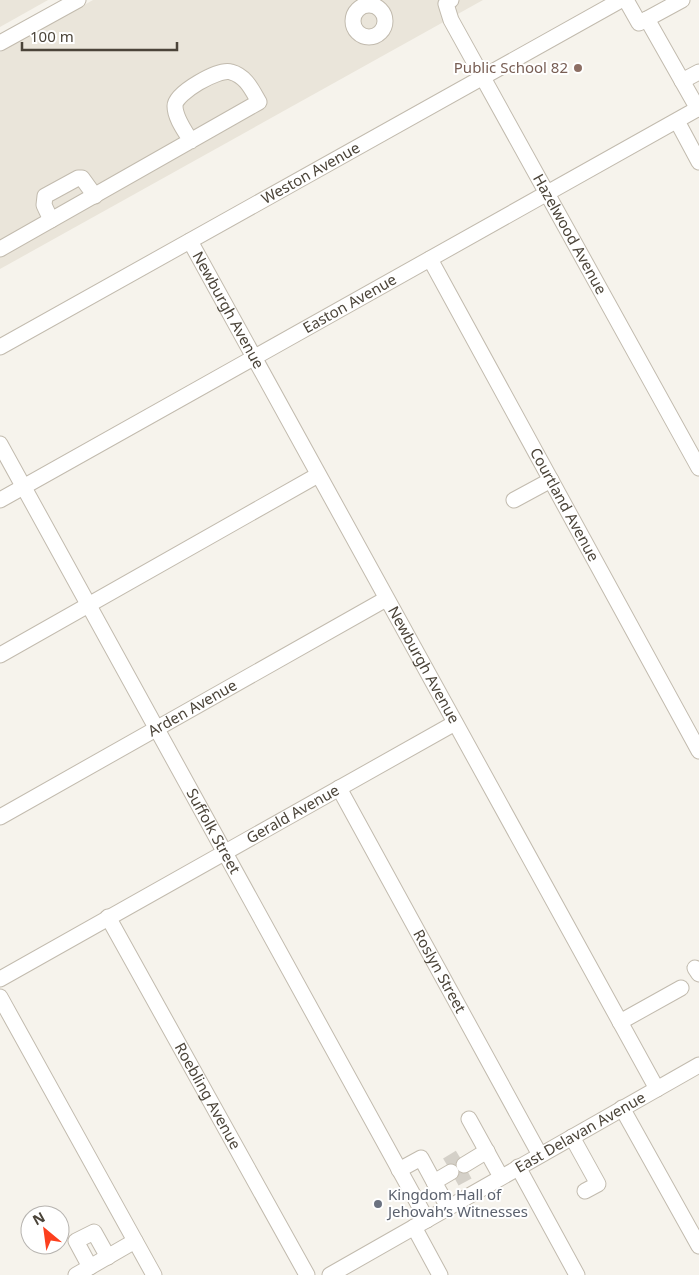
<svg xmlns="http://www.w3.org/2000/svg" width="699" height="1275" font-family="'Noto Sans',sans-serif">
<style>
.residential{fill:#eae5da}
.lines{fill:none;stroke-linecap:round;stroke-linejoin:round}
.minor-tunnel{stroke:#d4d0c8;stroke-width:15;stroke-dasharray:15 8;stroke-linecap:butt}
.minor-casing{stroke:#c2bbae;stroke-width:17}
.minor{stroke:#fff;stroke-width:15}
.education-dot{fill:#8d6e63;stroke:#fff;stroke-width:2}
.worship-dot{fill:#6b7280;stroke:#fff;stroke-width:2}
.labels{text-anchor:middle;stroke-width:4;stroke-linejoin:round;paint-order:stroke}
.education-label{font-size:15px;fill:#785e54;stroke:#fff;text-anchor:end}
.street-label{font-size:15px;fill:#4b4439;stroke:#fff}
.worship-label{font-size:15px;fill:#5b616d;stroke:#fff;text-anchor:start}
</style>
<rect width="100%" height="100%" fill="#f6f3ec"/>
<g class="residential">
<path d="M 0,0 L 48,0 L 0,27 Z"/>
<path d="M 93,0 L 483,0 L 0,269 L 0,52 Z"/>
</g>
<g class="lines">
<g class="minor-tunnel">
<path d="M 447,1165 L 460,1157"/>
<path d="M 455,1179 L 468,1172"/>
</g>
<defs>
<g id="minor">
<path id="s1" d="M 451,0 L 446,4 L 451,20 L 699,468"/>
<path d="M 626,0 L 639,23 L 647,19 L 698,109"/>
<circle cx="369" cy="21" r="16"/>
<path d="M 647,19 L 682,0"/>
<path d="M 0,43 L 78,0"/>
<path d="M 682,81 L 699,72"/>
<path d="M 677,121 L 699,162"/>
<path d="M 51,220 L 44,205 L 45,196 L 78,178 L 82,178 L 95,196"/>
<path id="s2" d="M 190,241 L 657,1089"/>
<path d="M 0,249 L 259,102 C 252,90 246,76 231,72 C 219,68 175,93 175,106 C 175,118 185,131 191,141"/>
<path id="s3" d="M 430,259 L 699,751"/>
<path id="s4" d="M 0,347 L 621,0"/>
<path id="s5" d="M 0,444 L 427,1220"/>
<path id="s6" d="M 0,500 L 699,108"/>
<path d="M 514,500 L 551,480"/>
<path d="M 0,655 L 318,475"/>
<path id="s7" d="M 339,788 L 540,1155"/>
<path id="s8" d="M 0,817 L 386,599"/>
<path id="s9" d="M 108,917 L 307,1275"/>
<path d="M 695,968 L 699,974"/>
<path id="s10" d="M 0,979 L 455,723"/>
<path d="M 0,997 L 154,1275"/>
<path d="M 620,1022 L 681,988"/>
<path d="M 622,1108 L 699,1246"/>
<path d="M 469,1119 L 501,1177"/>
<path d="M 572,1137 L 598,1184 L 585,1191"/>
<path d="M 464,1165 L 487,1151"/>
<path d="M 518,1167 L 577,1275"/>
<path d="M 399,1170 L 421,1158 L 434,1182"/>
<path d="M 448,1207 L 434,1182 L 451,1172"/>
<path d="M 414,1227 L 440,1275"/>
<path d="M 90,1267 L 76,1241 L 94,1232 L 108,1257"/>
<path d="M 76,1275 L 135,1241"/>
<path id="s11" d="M 330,1275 L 699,1065"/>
</g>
</defs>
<use href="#minor" class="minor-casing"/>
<use href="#minor" class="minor"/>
</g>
<circle class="education-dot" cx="578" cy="68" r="5"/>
<circle class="worship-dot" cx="378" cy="1204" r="5"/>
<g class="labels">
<g class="education-label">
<text x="568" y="73">Public School 82</text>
</g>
<g class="street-label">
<text dy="5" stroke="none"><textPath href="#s4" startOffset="356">Weston Avenue</textPath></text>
<text dy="5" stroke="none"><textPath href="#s1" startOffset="268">Hazelwood Avenue</textPath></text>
<text dy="5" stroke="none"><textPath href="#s6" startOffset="401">Easton Avenue</textPath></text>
<text dy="5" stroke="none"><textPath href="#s2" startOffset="79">Newburgh Avenue</textPath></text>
<text dy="5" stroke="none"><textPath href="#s3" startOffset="280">Courtland Avenue</textPath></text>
<text dy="5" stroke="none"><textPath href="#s2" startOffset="484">Newburgh Avenue</textPath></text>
<text dy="5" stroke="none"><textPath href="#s8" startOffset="221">Arden Avenue</textPath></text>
<text dy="5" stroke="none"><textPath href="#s10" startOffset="336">Gerald Avenue</textPath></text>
<text dy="5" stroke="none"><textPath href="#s5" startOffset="442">Suffolk Street</textPath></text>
<text dy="5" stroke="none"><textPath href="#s7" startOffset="209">Roslyn Street</textPath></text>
<text dy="5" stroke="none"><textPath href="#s9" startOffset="205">Roebling Avenue</textPath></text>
<text dy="5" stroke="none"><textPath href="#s11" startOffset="288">East Delavan Avenue</textPath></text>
</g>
<g class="worship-label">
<text x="388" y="1200">Kingdom Hall of<tspan x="388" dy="17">Jehovah’s Witnesses</tspan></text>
</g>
</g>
<g transform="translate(45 1230) rotate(331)"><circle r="24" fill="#ffffff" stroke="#b7b4b0"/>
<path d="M0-4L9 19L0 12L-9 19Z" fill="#fc3f1d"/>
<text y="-8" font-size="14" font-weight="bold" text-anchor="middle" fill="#4b4439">N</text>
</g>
<path d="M22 42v8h155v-8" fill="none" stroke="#4b4439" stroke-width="2.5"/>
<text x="30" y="42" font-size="15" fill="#4b4439" stroke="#ffffff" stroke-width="4" paint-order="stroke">100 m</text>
</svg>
